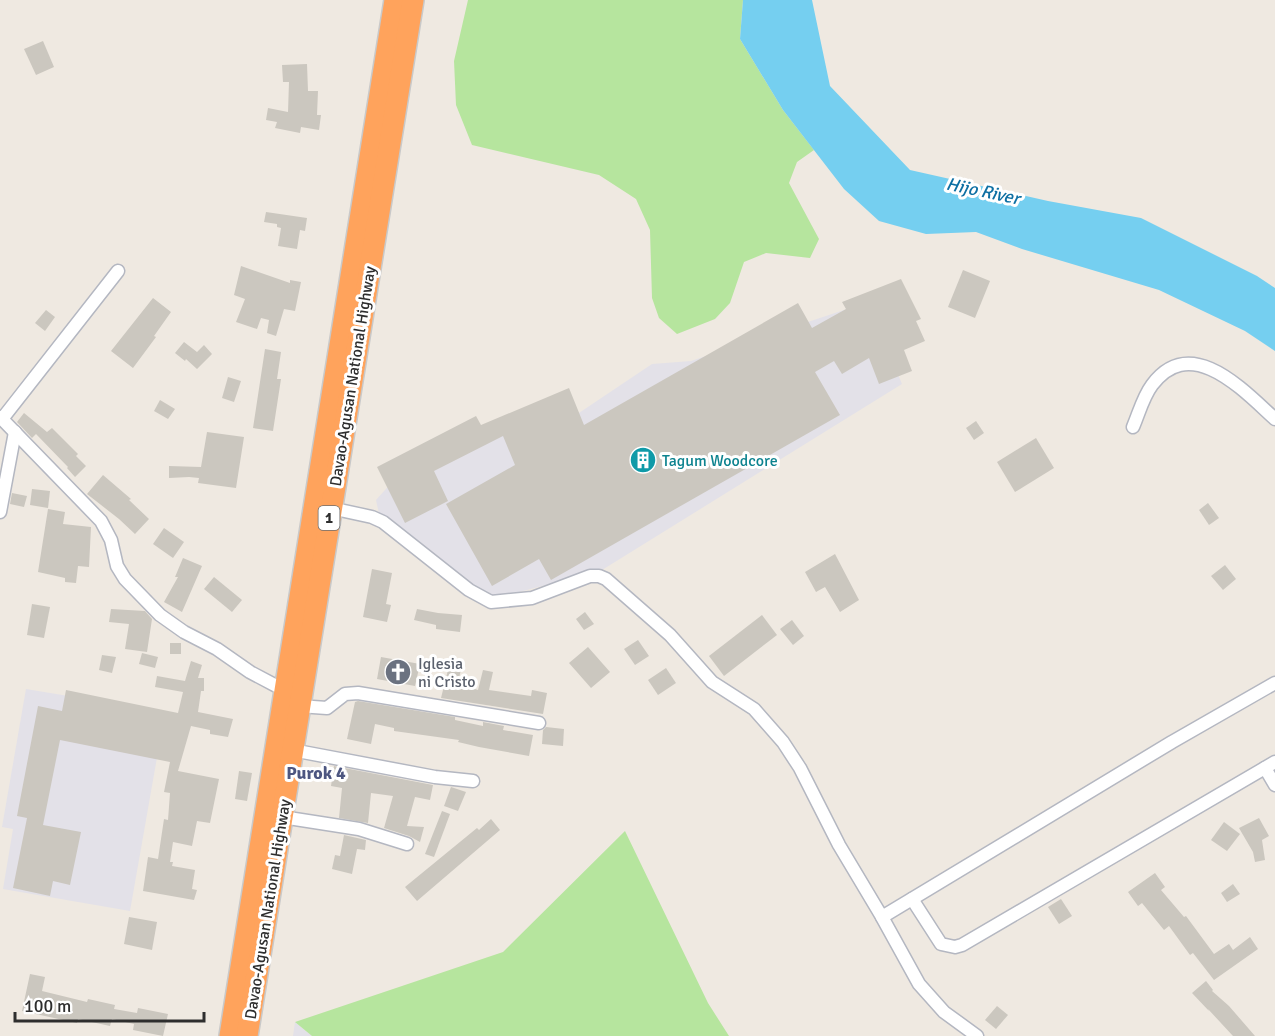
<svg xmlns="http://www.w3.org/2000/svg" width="1275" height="1036" font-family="Signika,sans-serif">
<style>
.industrial{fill:#e3e1e8}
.green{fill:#b6e59e}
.water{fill:#75cff0}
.building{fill:#cbc7bf}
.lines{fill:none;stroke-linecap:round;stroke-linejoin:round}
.street-casing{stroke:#b4b7c1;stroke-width:15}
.highway-casing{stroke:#c9c9c9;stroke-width:24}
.street{stroke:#fff;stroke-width:12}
.highway{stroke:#ffa35c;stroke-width:21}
.labels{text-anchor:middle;stroke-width:6;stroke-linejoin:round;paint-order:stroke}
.shield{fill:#fff;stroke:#6d6d6d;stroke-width:1.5}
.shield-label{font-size:15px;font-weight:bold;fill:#2e2e2e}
.street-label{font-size:16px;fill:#2e2e2e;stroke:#fff}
.culture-label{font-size:16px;fill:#0d838f;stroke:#fff;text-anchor:start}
.worship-label{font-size:16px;fill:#5b616d;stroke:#fff;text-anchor:start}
.water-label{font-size:18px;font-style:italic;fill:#0d6fa3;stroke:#fff}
.neighbourhood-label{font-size:18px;font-weight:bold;fill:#4d5680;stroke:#fff}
</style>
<rect width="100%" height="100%" fill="#efe9e1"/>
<g class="industrial">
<path d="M 868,302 L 902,384 L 602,570 L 489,600 L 379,514 L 376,500 L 394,480 L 467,433 L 564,423 L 652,364 L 691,361 Z"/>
<path d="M 26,689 L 165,712 L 130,911 L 3,889 L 13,829 L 2,827 Z"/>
<path d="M 295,1022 L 312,1036 L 293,1036 Z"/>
</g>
<g class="green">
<path d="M 468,0 L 743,0 L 740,39 L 783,110 L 814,150 L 797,162 L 789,183 L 819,239 L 810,258 L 766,253 L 744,262 L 730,303 L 715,319 L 677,334 L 659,318 L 652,298 L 650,230 L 636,199 L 599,175 L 472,145 L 456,105 L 454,61 Z"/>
<path d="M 625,831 L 708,1003 L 729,1036 L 312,1036 L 295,1022 L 503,952 Z"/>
</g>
<path class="water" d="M 743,0 L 812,0 L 830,86 L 910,170 L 1048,201 L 1141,218 L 1257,276 L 1275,288 L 1275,351 L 1245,331 L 1159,290 L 1022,249 L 976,232 L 926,234 L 879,221 L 844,189 L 783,110 L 740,39 Z"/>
<g class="building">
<path d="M 43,41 L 54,67 L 36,75 L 24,49 Z"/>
<path d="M 307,64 L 308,91 L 318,91 L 317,115 L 321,115 L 319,130 L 301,127 L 300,133 L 275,128 L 277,122 L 266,120 L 268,108 L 288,112 L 289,82 L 283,82 L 282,65 Z"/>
<path d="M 266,212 L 307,218 L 305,231 L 300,230 L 297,249 L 278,246 L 281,228 L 277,227 L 277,224 L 264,222 Z"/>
<path d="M 241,266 L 290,283 L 290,280 L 301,282 L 295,311 L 284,309 L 276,336 L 267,333 L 269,320 L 261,318 L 257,329 L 236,322 L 245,299 L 234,295 Z"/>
<path d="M 963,270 L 990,281 L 975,318 L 948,307 Z"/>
<path d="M 901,279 L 921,319 L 916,321 L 925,341 L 904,350 L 912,371 L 879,384 L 869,358 L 842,374 L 834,361 L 815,372 L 840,415 L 551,580 L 539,559 L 492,586 L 446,504 L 515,465 L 503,436 L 434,471 L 448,501 L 405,523 L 377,467 L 476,416 L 481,425 L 569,388 L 584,425 L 798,303 L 812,328 L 846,309 L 842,302 Z"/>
<path d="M 153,298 L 171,312 L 154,336 L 156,337 L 133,368 L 111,351 Z"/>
<path d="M 46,310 L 55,317 L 45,331 L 35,323 Z"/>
<path d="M 184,342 L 197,352 L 204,345 L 212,354 L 197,369 L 186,359 L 185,361 L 175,353 Z"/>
<path d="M 265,349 L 281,352 L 277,379 L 281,379 L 273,431 L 253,428 Z"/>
<path d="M 228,377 L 241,381 L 234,402 L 222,398 Z"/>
<path d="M 160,400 L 175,409 L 168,419 L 154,411 Z"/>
<path d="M 24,413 L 47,432 L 52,428 L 78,454 L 76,456 L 86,466 L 75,477 L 67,468 L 68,467 L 36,434 L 32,438 L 17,422 Z"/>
<path d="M 976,421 L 984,433 L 974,440 L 966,428 Z"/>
<path d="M 207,432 L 244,437 L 236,488 L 198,483 L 199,478 L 189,477 L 169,478 L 169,466 L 201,467 Z"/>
<path d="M 1036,438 L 1054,468 L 1015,492 L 997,462 Z"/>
<path d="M 103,475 L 131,499 L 129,500 L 149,519 L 135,534 L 119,519 L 87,494 Z"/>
<path d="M 32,489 L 50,491 L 48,508 L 30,505 Z"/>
<path d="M 12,493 L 27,496 L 24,507 L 10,504 Z"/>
<path d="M 1208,503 L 1219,518 L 1209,525 L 1199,510 Z"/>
<path d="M 48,509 L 65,512 L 63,524 L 91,527 L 89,567 L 78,566 L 76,583 L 65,582 L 65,578 L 38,572 Z"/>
<path d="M 164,528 L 184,542 L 173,558 L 153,544 Z"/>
<path d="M 835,554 L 859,600 L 840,612 L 825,587 L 816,592 L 805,572 Z"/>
<path d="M 183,558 L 202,566 L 182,612 L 164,602 L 178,577 L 175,577 Z"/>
<path d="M 1225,565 L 1236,579 L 1223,590 L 1211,576 Z"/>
<path d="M 372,569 L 392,573 L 386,604 L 391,605 L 387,622 L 363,617 Z"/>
<path d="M 214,577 L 242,600 L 232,612 L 204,589 Z"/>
<path d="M 32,604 L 50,607 L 44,638 L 27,635 Z"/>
<path d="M 111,609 L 145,611 L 152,619 L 147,652 L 125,649 L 129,624 L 109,622 Z"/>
<path d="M 417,609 L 438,613 L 462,615 L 460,632 L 436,629 L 436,625 L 414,620 Z"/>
<path d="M 585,612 L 594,624 L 584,630 L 576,619 Z"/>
<path d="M 762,615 L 777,635 L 724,676 L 709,656 Z"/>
<path d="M 792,620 L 804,636 L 793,645 L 780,629 Z"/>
<path d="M 638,640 L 649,656 L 635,665 L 624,649 Z"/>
<rect x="170" y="643" width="11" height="11"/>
<path d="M 588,647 L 610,672 L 591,688 L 569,663 Z"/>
<path d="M 142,653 L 158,657 L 155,668 L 139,664 Z"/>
<path d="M 102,655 L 116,657 L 112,673 L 99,670 Z"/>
<path d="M 381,657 L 420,664 L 415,686 L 377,679 Z"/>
<path d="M 451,658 L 463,660 L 458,683 L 478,690 L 483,670 L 493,672 L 489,690 L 531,696 L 532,690 L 547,693 L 543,714 L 441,698 Z"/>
<path d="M 191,661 L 202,665 L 198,678 L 204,678 L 204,691 L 201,691 L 198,712 L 233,719 L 228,737 L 210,734 L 210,730 L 191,726 L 178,771 L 219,779 L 210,823 L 197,821 L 192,846 L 173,842 L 170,862 L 173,862 L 172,866 L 195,870 L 192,889 L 197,890 L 194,900 L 143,891 L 148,857 L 158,859 L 164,819 L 168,820 L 170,793 L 164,792 L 170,762 L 60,740 L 43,825 L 81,832 L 70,885 L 53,881 L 50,896 L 13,888 L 27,818 L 17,816 L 38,706 L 62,711 L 66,690 L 178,713 L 183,692 L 155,687 L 157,676 L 185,681 Z"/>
<path d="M 666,668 L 676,683 L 658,695 L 648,680 Z"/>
<path d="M 358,701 L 455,717 L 455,720 L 483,726 L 483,722 L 504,726 L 503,730 L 533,735 L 529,756 L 479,747 L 458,742 L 459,740 L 394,731 L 394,728 L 375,724 L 371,744 L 347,739 L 355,702 Z"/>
<path d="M 546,727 L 564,729 L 563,746 L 542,744 L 543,730 Z"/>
<path d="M 334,766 L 433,785 L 430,800 L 415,797 L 407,826 L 424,827 L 420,842 L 409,836 L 384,828 L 393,796 L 371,793 L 368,823 L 339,818 L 342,788 L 331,786 Z"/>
<path d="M 239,771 L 252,773 L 247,801 L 235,799 Z"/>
<path d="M 451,787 L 466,792 L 458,811 L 444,806 Z"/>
<path d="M 442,811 L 450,814 L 434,857 L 425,854 Z"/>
<path d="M 1259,818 L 1269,836 L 1262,840 L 1265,860 L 1255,862 L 1253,852 L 1239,828 Z"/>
<path d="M 491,819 L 500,830 L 417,901 L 405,887 L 477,828 L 479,830 Z"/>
<path d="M 1224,822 L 1240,834 L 1227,851 L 1211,840 Z"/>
<path d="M 344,835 L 366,840 L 365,850 L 357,849 L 352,874 L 332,869 L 335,855 L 340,856 Z"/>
<path d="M 1155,873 L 1165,887 L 1161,890 L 1184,917 L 1186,916 L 1214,954 L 1229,944 L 1233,950 L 1250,937 L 1258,949 L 1214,980 L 1193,953 L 1190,955 L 1169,926 L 1164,930 L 1142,903 L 1138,906 L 1128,892 Z"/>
<path d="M 1233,884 L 1240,894 L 1227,902 L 1221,893 Z"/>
<path d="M 1061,899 L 1072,916 L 1059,924 L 1048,907 Z"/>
<path d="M 129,917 L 157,922 L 152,950 L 124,944 Z"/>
<path d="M 30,974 L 45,977 L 42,991 L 87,1002 L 88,999 L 115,1005 L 114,1009 L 137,1013 L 138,1008 L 168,1014 L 163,1036 L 133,1030 L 134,1024 L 112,1019 L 110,1026 L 78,1019 L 77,1023 L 22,1011 Z"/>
<path d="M 1206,981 L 1213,990 L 1212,991 L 1229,1006 L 1255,1036 L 1233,1036 L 1208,1009 L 1209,1011 L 1192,993 Z"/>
<path d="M 997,1006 L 1008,1015 L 996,1029 L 985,1020 Z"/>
</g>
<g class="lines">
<defs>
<g id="street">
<path d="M 0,417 L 101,521 L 111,540 L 117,566 L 125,579 L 160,615 L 184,632 L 217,649 L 250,672 L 284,690"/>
<path d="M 2,419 L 118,271"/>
<path d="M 1133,427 C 1139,413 1143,397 1152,385 C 1191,333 1243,390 1275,419"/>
<path d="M 326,507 L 372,517 L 383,522 L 469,590 L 491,602 L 532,598 L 590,576 L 599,576 L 606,579 L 670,635 L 712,682 L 754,709 L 783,742 L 800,768 L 839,845 L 882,917 L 919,984 L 944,1012 L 977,1036"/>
<path d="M 0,512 L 15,432"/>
<path d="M 299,706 L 327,708 L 345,694 L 358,693 L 539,723"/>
<path d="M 292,750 L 435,777 L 473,781"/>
<path d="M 1265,768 L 1275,785"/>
<path d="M 282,817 L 359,829 L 407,844"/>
<path d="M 912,899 L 941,944 L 955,947 L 962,945 L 1275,762"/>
<path d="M 882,917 L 1172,742 L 1275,683"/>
</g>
<g id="highway">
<path d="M 230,1036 L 395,0"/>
<path d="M 247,1036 L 413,0"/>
</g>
</defs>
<use href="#street" class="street-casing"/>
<use href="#highway" class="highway-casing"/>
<use href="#street" class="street"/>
<use href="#highway" class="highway"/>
</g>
<defs>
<symbol id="building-disc" viewBox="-11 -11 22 22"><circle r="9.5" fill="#0f9aa8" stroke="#fff"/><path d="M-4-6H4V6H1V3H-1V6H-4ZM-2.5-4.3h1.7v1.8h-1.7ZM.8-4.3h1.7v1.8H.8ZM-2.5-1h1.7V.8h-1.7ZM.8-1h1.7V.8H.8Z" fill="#fff"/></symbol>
<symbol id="church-disc" viewBox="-11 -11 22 22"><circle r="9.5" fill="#6b7280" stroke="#fff"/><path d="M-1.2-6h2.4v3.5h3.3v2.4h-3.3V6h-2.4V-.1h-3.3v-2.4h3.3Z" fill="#fff"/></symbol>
</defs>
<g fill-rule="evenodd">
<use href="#building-disc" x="628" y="445" width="30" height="30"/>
<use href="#church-disc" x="383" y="657" width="30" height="30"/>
</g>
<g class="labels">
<rect class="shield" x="318.5" y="506" width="21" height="24" rx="4.5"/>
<g class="shield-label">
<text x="329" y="523">1</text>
</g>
<g class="street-label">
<text transform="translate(352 376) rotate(-81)" y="6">Davao-Agusan National Highway</text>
<text transform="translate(267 909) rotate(-81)" y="6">Davao-Agusan National Highway</text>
</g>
<g class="culture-label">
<text x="662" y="466">Tagum Woodcore</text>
</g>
<g class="worship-label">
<text x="418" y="669">Iglesia<tspan x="418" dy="18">ni Cristo</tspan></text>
</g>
<g class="water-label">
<text transform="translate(983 191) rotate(12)" y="6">Hijo River</text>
</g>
<g class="neighbourhood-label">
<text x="316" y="779">Purok 4</text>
</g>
</g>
<path d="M15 1012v9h189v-9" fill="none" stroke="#2e2e2e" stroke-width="3"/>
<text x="24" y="1012" font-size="18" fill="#2e2e2e" stroke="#ffffff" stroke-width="4.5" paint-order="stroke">100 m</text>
</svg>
